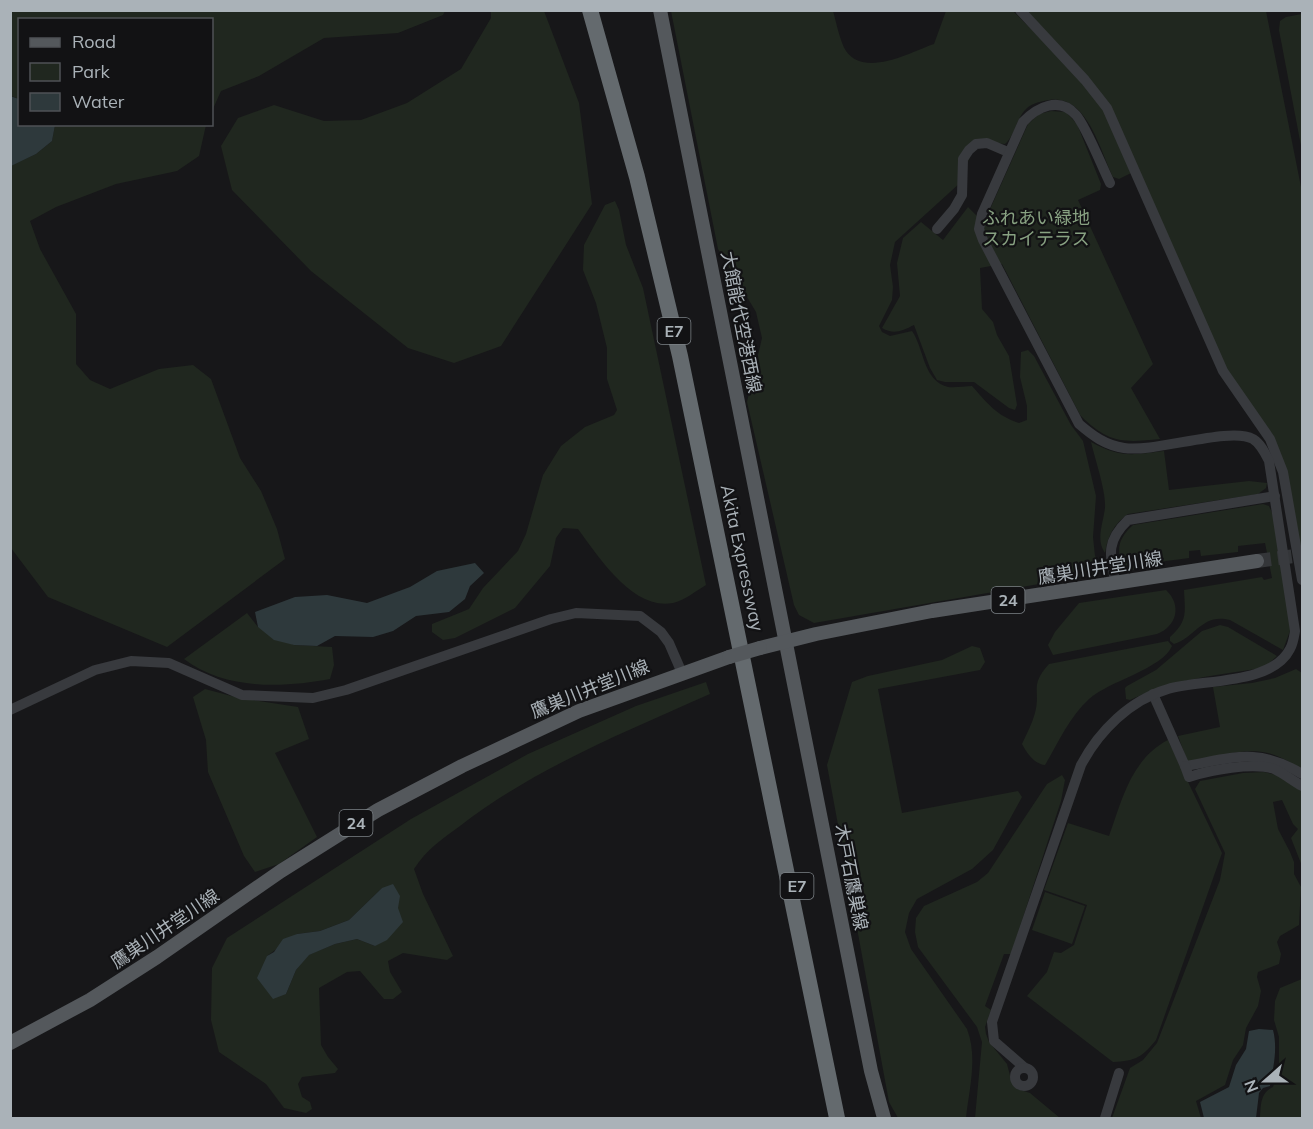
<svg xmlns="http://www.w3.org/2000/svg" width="1313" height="1129" font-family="Mulish,'Noto Sans JP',sans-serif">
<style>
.green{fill:#20271f;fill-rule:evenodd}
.water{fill:#2e393c}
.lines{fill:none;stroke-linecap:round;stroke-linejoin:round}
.major-tunnel{stroke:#343639;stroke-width:14;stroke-dasharray:14 7;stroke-linecap:butt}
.minor{stroke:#383a3e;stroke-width:10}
.major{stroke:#54585c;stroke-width:14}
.highway{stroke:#646a6e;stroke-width:16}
.major-bridge{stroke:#54585c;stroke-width:14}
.labels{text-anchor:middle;stroke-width:4.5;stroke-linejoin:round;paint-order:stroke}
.shield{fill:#121214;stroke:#7c8287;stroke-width:1.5}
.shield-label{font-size:16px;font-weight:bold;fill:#aab2b8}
.park-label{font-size:18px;fill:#88a282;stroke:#121214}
.street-label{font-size:18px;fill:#aab2b8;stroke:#121214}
</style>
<rect width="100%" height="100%" fill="#171719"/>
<g class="green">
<path d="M 11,11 L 445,11 L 443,15 L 398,33 L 324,38 L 259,76 L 221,91 L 212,111 L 212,20 L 20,20 L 19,99 L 11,96 Z"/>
<path d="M 491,11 L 544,11 L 579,103 L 592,204 L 501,346 L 454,363 L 408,348 L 311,271 L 232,190 L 221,146 L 238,118 L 274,105 L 324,121 L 361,120 L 407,103 L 461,69 L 491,18 Z"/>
<path d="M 671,11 L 833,11 C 836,21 840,42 846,51 C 865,78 911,52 934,44 L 946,11 L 1013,11 L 1067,65 L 1105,109 L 1131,173 L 1119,179 L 1113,177 C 1100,150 1087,94 1049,100 C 1042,101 1033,103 1027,108 C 1016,118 1016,134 1005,144 L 976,141 L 960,183 L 895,242 L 890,265 L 893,287 L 892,300 L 879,326 L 882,332 L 890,336 L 912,331 C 924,348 923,381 948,387 C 955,388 965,386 972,386 C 987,403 997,416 1019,423 L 1027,420 L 1027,406 L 1020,377 L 1021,352 L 1028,350 L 1034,356 L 1071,425 L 1083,441 L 1096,496 L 1093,537 L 1095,556 L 1101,565 L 1097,574 L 814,623 L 799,615 L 794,605 L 747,402 L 762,338 L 756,312 L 718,249 Z"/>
<path d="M 1025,11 L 1266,11 L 1302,192 L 1302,563 L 1286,473 L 1227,372 L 1112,111 Z"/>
<path d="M 1302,14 L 1302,151 L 1279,30 L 1280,21 L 1286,17 Z"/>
<path d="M 1051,111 L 1066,112 L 1077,124 L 1101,184 L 1100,190 L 1078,200 L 1153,364 L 1131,388 L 1160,439 C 1122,443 1108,443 1080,415 L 1002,264 L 980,268 L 982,309 L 993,322 L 997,335 L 1009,356 L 1017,405 L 1015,410 L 1009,408 L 974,382 L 945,382 L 937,380 L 930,368 L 914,325 C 902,331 894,335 882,328 L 900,296 L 897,263 L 903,238 L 921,222 L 943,240 L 968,207 L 977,216 L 987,216 L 1028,124 L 1039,114 Z"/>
<path d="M 55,125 L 206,125 L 199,156 L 177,171 L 116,184 L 56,207 L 30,221 L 40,249 L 76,314 L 76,364 L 90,380 L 110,389 L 159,369 L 193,365 L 211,379 L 240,458 L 261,491 L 277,529 L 285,559 L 167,647 L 48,597 L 11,548 L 10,166 L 36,154 L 52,141 Z"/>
<path d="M 615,201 L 619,210 L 626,245 L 643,288 L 706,585 C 697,590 684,601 673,603 C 633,611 598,556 578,529 L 563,528 L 556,538 L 550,566 L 515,608 L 455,638 L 443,640 L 432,632 L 432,624 L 469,609 L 483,588 L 518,551 L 526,534 L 543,475 L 561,446 L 585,427 L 614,415 L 617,410 L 607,379 L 607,348 L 596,303 L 583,270 L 584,245 L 605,205 Z"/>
<path d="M 1091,442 C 1121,458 1131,455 1164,451 L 1169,490 L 1249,481 L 1267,483 L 1266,488 L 1258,494 L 1128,514 C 1114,524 1108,535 1105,553 C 1095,540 1104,521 1105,507 C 1106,491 1095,459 1091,442 Z"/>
<path d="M 1263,504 L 1269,506 L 1273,515 L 1291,628 L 1283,650 L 1230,620 C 1202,613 1196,637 1174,644 L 1170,641 L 1170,637 C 1188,621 1185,612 1184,590 L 1262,577 L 1264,580 L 1272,578 L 1265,543 L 1238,546 L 1238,552 L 1201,556 L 1200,550 L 1189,551 L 1189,558 L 1136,565 L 1137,569 L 1133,570 L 1121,562 C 1116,546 1121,536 1133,525 Z"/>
<path d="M 1166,590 C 1182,605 1177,626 1157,634 L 1053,655 L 1048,645 L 1055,632 L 1079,603 Z"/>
<path d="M 247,613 L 258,627 L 294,645 L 332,647 L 334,665 L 330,679 C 283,688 224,690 184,659 Z"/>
<path d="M 1220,625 L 1228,627 L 1277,656 L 1266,666 L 1256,669 C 1210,676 1172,680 1130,700 L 1126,699 L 1125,688 L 1127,686 L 1156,670 L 1202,631 Z"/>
<path d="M 1168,641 L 1172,646 C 1162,669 1109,681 1089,699 C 1070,716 1058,743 1045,765 C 1034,764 1027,753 1022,744 C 1027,733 1032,724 1035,713 C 1041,690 1029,686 1049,664 Z"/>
<path d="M 972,646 L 980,648 L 985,662 L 980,670 L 878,689 L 902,813 L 1018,791 L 1022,797 L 993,850 L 972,869 L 917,899 L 909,913 L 905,932 L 911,949 L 967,1029 C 978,1057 969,1090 966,1118 L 898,1118 L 889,1102 L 827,765 L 852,682 L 868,676 L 942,660 Z"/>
<path d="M 1296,669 L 1302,673 L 1302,770 C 1292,763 1280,756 1268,753 C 1243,747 1213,758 1188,763 L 1178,736 L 1220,727 L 1213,687 L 1252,683 L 1275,678 Z"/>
<path d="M 706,682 L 710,694 C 625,732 535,768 460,826 C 441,840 427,849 414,869 L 423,894 L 453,956 L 447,960 L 403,953 L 388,961 L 390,972 L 402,992 L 393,999 L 384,999 L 360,971 L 347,972 L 319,988 L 321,1045 L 328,1057 L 338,1069 L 335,1073 L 302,1077 L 298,1084 L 302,1097 L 310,1102 L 312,1109 L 306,1113 L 284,1108 L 266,1084 L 219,1052 L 211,1020 L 212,968 L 227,938 L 411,819 L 528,754 L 636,706 ZM 382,888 L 375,946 L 357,939 L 335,944 L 308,955 L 296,970 L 286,994 L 267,956 L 297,934 L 320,931 L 349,920 Z"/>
<path d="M 205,689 L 239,698 L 298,707 L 309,739 L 275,753 L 317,837 L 279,864 L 255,872 L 244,856 L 208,772 L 206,740 L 193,697 Z"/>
<path d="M 1168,740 L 1222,853 L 1156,1040 C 1142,1057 1136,1061 1113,1062 L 1027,996 L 1047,972 L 1054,952 L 1061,953 L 1074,945 L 1087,905 L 1044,890 L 1068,823 L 1109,836 C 1122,800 1131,759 1168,740 Z"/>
<path d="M 1264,772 L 1281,776 L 1302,791 L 1302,866 L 1291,838 L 1298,829 L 1293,824 L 1282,800 L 1273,802 L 1278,829 L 1290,852 L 1294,862 L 1294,874 L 1301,887 L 1299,925 L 1280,936 L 1277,942 L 1281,954 L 1279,964 L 1258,972 L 1257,977 L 1261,991 L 1258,1006 L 1246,1028 L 1243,1045 L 1233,1060 L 1225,1085 L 1196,1101 L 1201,1118 L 1112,1118 L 1130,1068 L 1143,1060 L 1157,1043 L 1220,880 L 1225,853 L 1195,789 L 1200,781 L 1243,773 Z"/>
<path d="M 1062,775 L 1065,780 L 1061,801 L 1011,954 L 1004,954 L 985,1006 L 991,1010 L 985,1027 L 986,1034 L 989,1042 L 1007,1064 L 1012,1083 L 1018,1089 L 1030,1093 L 1060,1118 L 975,1118 L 982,1042 L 977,1027 L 918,947 L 915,932 L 916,918 L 924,906 L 977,882 L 988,873 L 1047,784 Z"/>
<path d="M 1045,892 L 1085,906 L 1072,944 L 1032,930 Z"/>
<path d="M 1302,979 L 1302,1118 L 1260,1118 C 1261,1105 1260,1093 1273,1087 L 1279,1068 L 1279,1037 L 1274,1020 L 1275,1001 L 1280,988 Z"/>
</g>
<g class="water">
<path d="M 10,96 L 19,99 L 20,124 L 55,125 L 52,141 L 36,154 L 11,166 Z"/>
<path d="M 475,563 L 484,573 L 470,586 L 465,599 L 449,612 L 416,616 L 393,631 L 373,637 L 335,636 L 317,646 L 294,645 L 274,640 L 258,627 L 255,612 L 295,597 L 327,595 L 367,603 L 410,587 L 437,571 Z"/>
<path d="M 393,884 L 400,896 L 398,908 L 403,922 L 387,940 L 375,946 L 357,939 L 335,944 L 309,955 L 296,970 L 286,994 L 273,999 L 257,978 L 267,956 L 274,952 L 283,939 L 297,934 L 320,931 L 349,920 L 382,888 Z"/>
<path d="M 1259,1029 L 1273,1030 C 1278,1049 1273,1068 1270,1086 L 1263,1088 L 1259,1093 L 1256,1118 L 1204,1118 L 1200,1102 L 1229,1087 L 1236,1065 L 1246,1049 L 1249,1031 Z"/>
</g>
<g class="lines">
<path class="major-tunnel" d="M 1257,561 L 1302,555"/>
<g class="minor">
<path d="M 1020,10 L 1085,80 L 1107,108 L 1223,371 L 1270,439 L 1283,472 L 1302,580"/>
<path d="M 937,229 L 954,209 L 962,195 L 963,159 L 969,150 L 976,144 L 987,143 L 1008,152"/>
<path d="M 1116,584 C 1110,556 1105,542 1128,520 L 1275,496"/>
<path d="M 1153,694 L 1185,766 C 1233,758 1258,747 1302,774"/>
<path d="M 10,710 L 95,670 L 131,661 L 169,663 L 242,695 L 313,698 L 346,690 L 551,619 L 576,613 L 640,616 L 661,632 L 669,643 L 682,673"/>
<path d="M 1185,766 L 1189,777 C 1210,770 1253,762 1274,769 C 1283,773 1293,781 1302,786"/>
<path d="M 1025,1068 L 994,1041 L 992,1022 L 1081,765 C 1099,731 1130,700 1168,689 C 1202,679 1272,685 1290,649 C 1293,644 1294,637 1295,631 L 1269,461 C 1265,453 1261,444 1253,439 C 1230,426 1155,453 1124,448 C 1105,445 1093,436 1079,424 L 983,240 L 979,229 L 982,214 L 1023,122 C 1037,107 1059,96 1076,115 C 1086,126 1102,167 1110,183"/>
<circle cx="1024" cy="1077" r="9"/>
<path d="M 1105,1118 L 1119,1073"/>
</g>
<g class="major">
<path d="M 660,10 L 871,1071 L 884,1118"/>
<path d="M 760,648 L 816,634 L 932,611 L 1257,561"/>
<path d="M 10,1043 L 90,1000 L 157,957 L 281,871 L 378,810 L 462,766 L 579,711 L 729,657"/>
</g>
<path class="highway" d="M 590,10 L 637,177 L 680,356 L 837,1118"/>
<path class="major-bridge" d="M 729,657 L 760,648"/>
</g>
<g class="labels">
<g class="shield">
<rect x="657.5" y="318" width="33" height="26" rx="4.5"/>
<rect x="991.5" y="587" width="33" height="26" rx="4.5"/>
<rect x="339.5" y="810" width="33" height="26" rx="4.5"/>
<rect x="780.5" y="873" width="33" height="26" rx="4.5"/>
</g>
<g class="shield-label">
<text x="674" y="337">E7</text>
<text x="1008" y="606">24</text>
<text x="356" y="829">24</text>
<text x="797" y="892">E7</text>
</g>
<g class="park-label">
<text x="1036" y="224">ふれあい緑地<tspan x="1036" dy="21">スカイテラス</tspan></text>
</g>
<g class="street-label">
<text transform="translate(741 322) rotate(79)" y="6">大館能代空港西線</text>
<text transform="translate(742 558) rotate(78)" y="6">Akita Expressway</text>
<text transform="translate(1100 568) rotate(-9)" y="6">鷹巣川井堂川線</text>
<text transform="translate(590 689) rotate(-22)" y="6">鷹巣川井堂川線</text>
<text transform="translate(851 877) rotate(79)" y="6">木戸石鷹巣線</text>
<text transform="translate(165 929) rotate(-34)" y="6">鷹巣川井堂川線</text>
</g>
</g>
<rect width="1313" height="1129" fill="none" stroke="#aab2b8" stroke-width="24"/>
<rect x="18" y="18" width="195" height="108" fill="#121214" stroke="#4f5256" stroke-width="1.5"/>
<rect x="30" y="38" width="30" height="9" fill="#54585c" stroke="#4f5256" stroke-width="1.5"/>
<text x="72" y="48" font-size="18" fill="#aab2b8">Road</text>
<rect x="30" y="63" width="30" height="18" fill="#20271f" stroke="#4f5256" stroke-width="1.5"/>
<text x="72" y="78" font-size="18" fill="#aab2b8">Park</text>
<rect x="30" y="93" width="30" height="18" fill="#2e393c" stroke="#4f5256" stroke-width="1.5"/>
<text x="72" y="108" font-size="18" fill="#aab2b8">Water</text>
<g transform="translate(1265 1081) rotate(249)" stroke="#121214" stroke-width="4.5" paint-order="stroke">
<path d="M0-4.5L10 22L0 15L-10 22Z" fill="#aab2b8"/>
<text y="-9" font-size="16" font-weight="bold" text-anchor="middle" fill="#aab2b8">N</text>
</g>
</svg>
